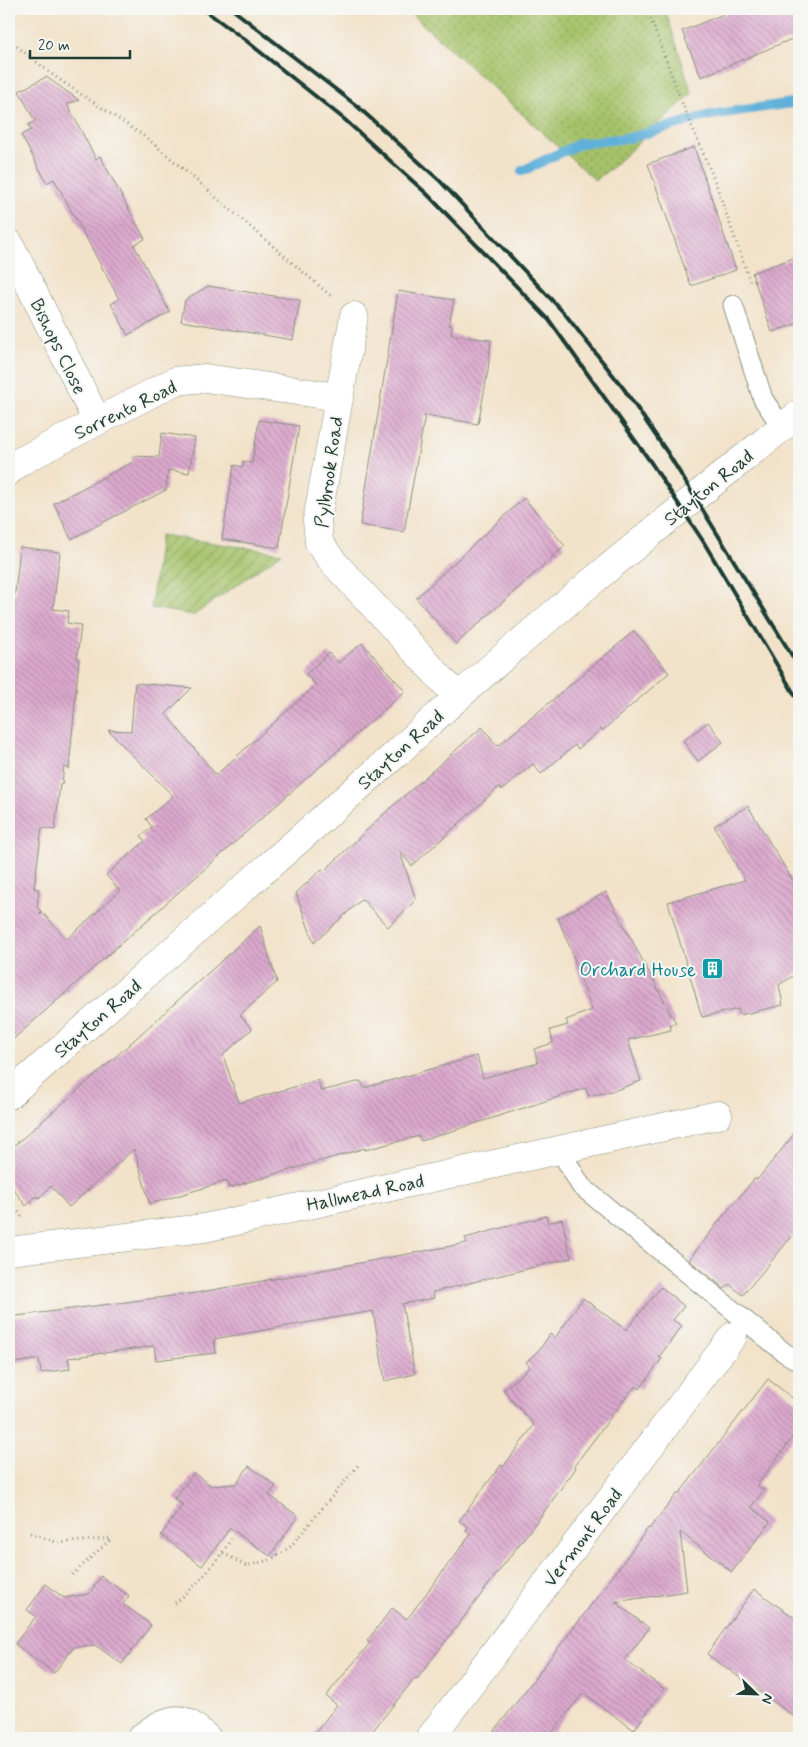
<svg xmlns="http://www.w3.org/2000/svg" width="808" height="1747" font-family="Mynerve,sans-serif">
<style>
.park{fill:url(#park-dots);stroke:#62804e}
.garden{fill:url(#garden-furrows);stroke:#62804e}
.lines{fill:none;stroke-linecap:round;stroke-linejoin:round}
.stream{stroke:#5fb0da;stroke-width:10}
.building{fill:url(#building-back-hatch)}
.service-casing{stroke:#88907e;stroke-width:21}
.minor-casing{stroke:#88907e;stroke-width:29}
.path{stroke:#88907e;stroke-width:3;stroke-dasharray:1 4;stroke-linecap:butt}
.service{stroke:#fff;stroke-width:19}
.minor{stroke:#fff;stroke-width:28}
.rail{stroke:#1f3d34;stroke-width:4}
.labels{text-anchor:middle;stroke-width:4;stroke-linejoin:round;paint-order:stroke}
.street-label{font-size:19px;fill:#1f3d34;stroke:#f6f6f2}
.culture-label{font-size:19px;fill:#0d838f;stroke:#f6f6f2;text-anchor:end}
</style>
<defs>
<pattern id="park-dots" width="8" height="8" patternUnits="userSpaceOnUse" patternTransform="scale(1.25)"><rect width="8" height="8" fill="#a5c269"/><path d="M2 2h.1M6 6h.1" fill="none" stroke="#869f57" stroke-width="1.8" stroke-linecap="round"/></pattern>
<pattern id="garden-furrows" width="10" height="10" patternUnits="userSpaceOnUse" patternTransform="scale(1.25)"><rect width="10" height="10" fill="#a5c269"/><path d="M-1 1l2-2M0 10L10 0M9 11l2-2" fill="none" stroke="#869f57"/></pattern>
<pattern id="building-back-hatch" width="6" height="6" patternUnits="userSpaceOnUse" patternTransform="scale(1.25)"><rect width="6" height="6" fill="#dca9ce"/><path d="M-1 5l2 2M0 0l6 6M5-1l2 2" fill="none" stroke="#b28ba8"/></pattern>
</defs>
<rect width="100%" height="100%" fill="#f6f6f2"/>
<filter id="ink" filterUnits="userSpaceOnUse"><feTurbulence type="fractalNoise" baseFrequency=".02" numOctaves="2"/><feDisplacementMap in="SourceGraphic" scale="10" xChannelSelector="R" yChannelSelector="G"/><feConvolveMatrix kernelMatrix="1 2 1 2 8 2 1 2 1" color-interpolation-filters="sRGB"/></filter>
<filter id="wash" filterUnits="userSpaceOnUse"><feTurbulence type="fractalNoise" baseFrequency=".0096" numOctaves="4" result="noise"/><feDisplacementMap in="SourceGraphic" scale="20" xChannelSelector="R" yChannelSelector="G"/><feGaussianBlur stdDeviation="1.12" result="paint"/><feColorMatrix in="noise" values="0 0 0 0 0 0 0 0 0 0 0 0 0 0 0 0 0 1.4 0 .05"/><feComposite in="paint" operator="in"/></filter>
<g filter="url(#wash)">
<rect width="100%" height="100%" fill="#f2e2c9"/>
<path class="park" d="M 406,9 L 665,9 L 692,93 L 610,169 L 595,180 Z"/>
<path class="garden" d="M 160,535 L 282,553 L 194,615 L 151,608 Z"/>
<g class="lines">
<path class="stream" d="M 522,171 L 581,143 L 629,138 L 710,115 L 799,102"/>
</g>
<g id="blocks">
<g class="building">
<path d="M 736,9 L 799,9 L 799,36 L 701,77 L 682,31 Z"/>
<path d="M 46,77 L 79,100 L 67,104 L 96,159 L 100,156 L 145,239 L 134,245 L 170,312 L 128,335 L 111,304 L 119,299 L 83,232 L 54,179 L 47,183 L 21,135 L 31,130 L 28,125 L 35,121 L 19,91 Z"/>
<path d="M 694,147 L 736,270 L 691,286 L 648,164 Z"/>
<path d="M 799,256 L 799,323 L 772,332 L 752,273 Z"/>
<path d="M 208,286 L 300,300 L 293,340 L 181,321 L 185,300 Z"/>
<path d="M 398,291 L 454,300 L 449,325 L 452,326 L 451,335 L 491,340 L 488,371 L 478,424 L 425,415 L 404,532 L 360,525 Z"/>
<path d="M 259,420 L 299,426 L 279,548 L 222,539 L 234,465 L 243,467 L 243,461 L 252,463 Z"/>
<path d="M 162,433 L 195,438 L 189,473 L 168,470 L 166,490 L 71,539 L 54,503 L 133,462 L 133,456 L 159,457 Z"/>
<path d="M 524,498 L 565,546 L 456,644 L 416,598 Z"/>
<path d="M 20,547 L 60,552 L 53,609 L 69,611 L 67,623 L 81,625 L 77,658 L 79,659 L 69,769 L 64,766 L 62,784 L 60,784 L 55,830 L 42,828 L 34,888 L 39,889 L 37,907 L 41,911 L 39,915 L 42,912 L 67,939 L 120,891 L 106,875 L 145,841 L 141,836 L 152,827 L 146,819 L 173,796 L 108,730 L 131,731 L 135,683 L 192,688 L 166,714 L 216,775 L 316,685 L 306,674 L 329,653 L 338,663 L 362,643 L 405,691 L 9,1043 L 9,614 L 12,593 L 15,594 Z"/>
<path d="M 634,631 L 669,673 L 602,731 L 601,729 L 578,749 L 575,745 L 541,774 L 533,764 L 502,790 L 499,787 L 412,866 L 400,852 L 416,900 L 388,927 L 362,899 L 314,943 L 296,893 L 322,869 L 324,871 L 387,811 L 482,727 L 498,746 Z"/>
<path d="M 708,722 L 723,742 L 698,761 L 683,741 Z"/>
<path d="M 748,806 L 799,891 L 799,972 L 779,985 L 783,1005 L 740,1015 L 738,1009 L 702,1017 L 668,902 L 745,880 L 714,826 Z"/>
<path d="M 606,892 L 676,1023 L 670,1024 L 671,1030 L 628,1040 L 641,1081 L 613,1091 L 589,1096 L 586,1088 L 421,1141 L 419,1136 L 365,1150 L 365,1148 L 228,1188 L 227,1181 L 150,1204 L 134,1149 L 69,1207 L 51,1186 L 39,1198 L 36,1196 L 26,1206 L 9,1183 L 9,1150 L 101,1070 L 260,926 L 277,982 L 240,1015 L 252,1029 L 223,1055 L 239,1103 L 318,1080 L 321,1091 L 361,1081 L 364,1088 L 477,1056 L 483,1078 L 538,1063 L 534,1049 L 553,1043 L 550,1030 L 568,1025 L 566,1020 L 592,1010 L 574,961 L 575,960 L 558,918 Z"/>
<path d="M 799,1128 L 799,1228 L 743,1295 L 729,1284 L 725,1289 L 689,1260 L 724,1215 L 755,1178 L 757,1180 Z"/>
<path d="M 546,1216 L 548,1223 L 562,1219 L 571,1258 L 433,1292 L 434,1298 L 402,1304 L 415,1374 L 385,1381 L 373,1311 L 214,1339 L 216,1353 L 156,1360 L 154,1346 L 68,1358 L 70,1369 L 41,1373 L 39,1359 L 9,1364 L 9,1317 L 196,1293 L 306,1273 L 467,1243 L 465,1238 Z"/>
<path d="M 661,1287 L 684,1306 L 673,1320 L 682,1326 L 659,1357 L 662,1358 L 640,1389 L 636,1386 L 629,1393 L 574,1466 L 576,1468 L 543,1513 L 417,1679 L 415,1678 L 367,1738 L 311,1738 L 337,1705 L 326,1696 L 370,1643 L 367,1641 L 392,1608 L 407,1619 L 471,1534 L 466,1530 L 468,1527 L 459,1521 L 501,1465 L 503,1467 L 534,1425 L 503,1390 L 530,1367 L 526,1362 L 540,1349 L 550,1334 L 555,1338 L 583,1298 L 626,1330 Z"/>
<path d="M 768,1379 L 799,1403 L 799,1429 L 757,1485 L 764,1490 L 751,1507 L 770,1522 L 732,1572 L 680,1532 L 687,1591 L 615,1602 L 649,1628 L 625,1660 L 664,1689 L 634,1730 L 583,1693 L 548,1738 L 489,1738 L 601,1592 L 648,1528 L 649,1529 L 677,1494 L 679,1494 Z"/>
<path d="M 249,1466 L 276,1486 L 269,1495 L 298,1516 L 270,1556 L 230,1528 L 202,1566 L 161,1535 L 183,1505 L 174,1499 L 194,1473 L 212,1486 L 236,1484 Z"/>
<path d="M 101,1576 L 129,1596 L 123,1604 L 151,1625 L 122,1664 L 95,1645 L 74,1647 L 54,1673 L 15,1644 L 36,1616 L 27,1610 L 46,1584 L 64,1598 L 89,1594 Z"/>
<path d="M 754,1589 L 799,1621 L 799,1720 L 707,1654 Z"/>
</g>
</g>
</g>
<g filter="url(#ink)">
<use href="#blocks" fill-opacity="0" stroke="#88907e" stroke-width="1"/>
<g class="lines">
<defs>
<g id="service">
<path d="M 733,305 L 763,399 L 782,427"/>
<path d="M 560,1150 L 581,1186 L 785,1353 L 799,1361"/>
</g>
<g id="minor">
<path d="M 9,243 L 97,421"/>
<path d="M 354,316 L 317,520 L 319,543 L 334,563 L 458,697"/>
<path d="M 9,471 L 21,461 L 175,381 L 205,378 L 339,397"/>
<path d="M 9,1095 L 397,753 C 525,633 662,523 799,414"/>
<path d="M 9,1251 L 204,1228 L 718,1115"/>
<path d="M 141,1738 C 152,1729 173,1714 188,1723 C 195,1727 201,1733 207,1738"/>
<path d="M 430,1738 L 733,1336"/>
</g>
</defs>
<use href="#service" class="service-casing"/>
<use href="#minor" class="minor-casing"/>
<g class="path">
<path d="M 647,9 L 681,100 L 714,179 L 751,284"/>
<path d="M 9,40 L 54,76 L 147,138 L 331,296"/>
<path d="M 9,1200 L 22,1217"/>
<path d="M 30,1533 L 59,1543 L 112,1538"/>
<path d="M 223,1553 L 246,1566 L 270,1560 L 290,1547 L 360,1463"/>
<path d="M 72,1575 L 112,1538"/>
<path d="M 175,1603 C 197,1585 216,1564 231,1539"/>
</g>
<use href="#service" class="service"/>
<use href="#minor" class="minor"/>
<g class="rail">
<path d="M 203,9 L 244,39 L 344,119 L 427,194 L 549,320 L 652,464 L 703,541 L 799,702"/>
<path d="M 232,9 L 357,106 L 439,180 L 565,314 L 624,389 L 669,455 L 799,667"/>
</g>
</g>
</g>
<defs>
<symbol id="building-square" viewBox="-11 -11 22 22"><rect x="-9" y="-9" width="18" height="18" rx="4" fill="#0f9aa8" stroke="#f6f6f2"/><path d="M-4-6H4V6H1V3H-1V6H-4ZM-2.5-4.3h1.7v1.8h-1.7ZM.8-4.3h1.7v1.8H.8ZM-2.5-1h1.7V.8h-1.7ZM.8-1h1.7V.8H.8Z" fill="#fff"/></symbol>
</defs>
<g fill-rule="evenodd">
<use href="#building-square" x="700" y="956" width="25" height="25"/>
</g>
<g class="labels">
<g class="street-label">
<text transform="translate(59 346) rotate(64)" y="7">Bishops Close</text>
<text transform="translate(125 409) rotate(-26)" y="7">Sorrento Road</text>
<text transform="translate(328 472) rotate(-82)" y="7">Pylbrook Road</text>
<text transform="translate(708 487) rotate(-39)" y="7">Stayton Road</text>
<text transform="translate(400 749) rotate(-42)" y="7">Stayton Road</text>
<text transform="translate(97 1018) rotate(-41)" y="7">Stayton Road</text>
<text transform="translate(365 1192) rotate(-12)" y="7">Hallmead Road</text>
<text transform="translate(582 1537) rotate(-53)" y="7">Vermont Road</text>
</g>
<g class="culture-label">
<text x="696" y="976">Orchard House</text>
</g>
</g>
<rect width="808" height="1747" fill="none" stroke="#f6f6f2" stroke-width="30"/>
<g transform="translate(756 1694) rotate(113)" stroke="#f6f6f2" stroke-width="4" paint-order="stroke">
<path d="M0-4L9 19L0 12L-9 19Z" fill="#1f3d34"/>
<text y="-8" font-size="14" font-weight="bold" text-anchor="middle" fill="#1f3d34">N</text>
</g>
<path d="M30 50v8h100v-8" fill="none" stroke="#1f3d34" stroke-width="2.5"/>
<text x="38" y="50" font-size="15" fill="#1f3d34" stroke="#f6f6f2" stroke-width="4" paint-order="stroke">20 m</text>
</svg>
